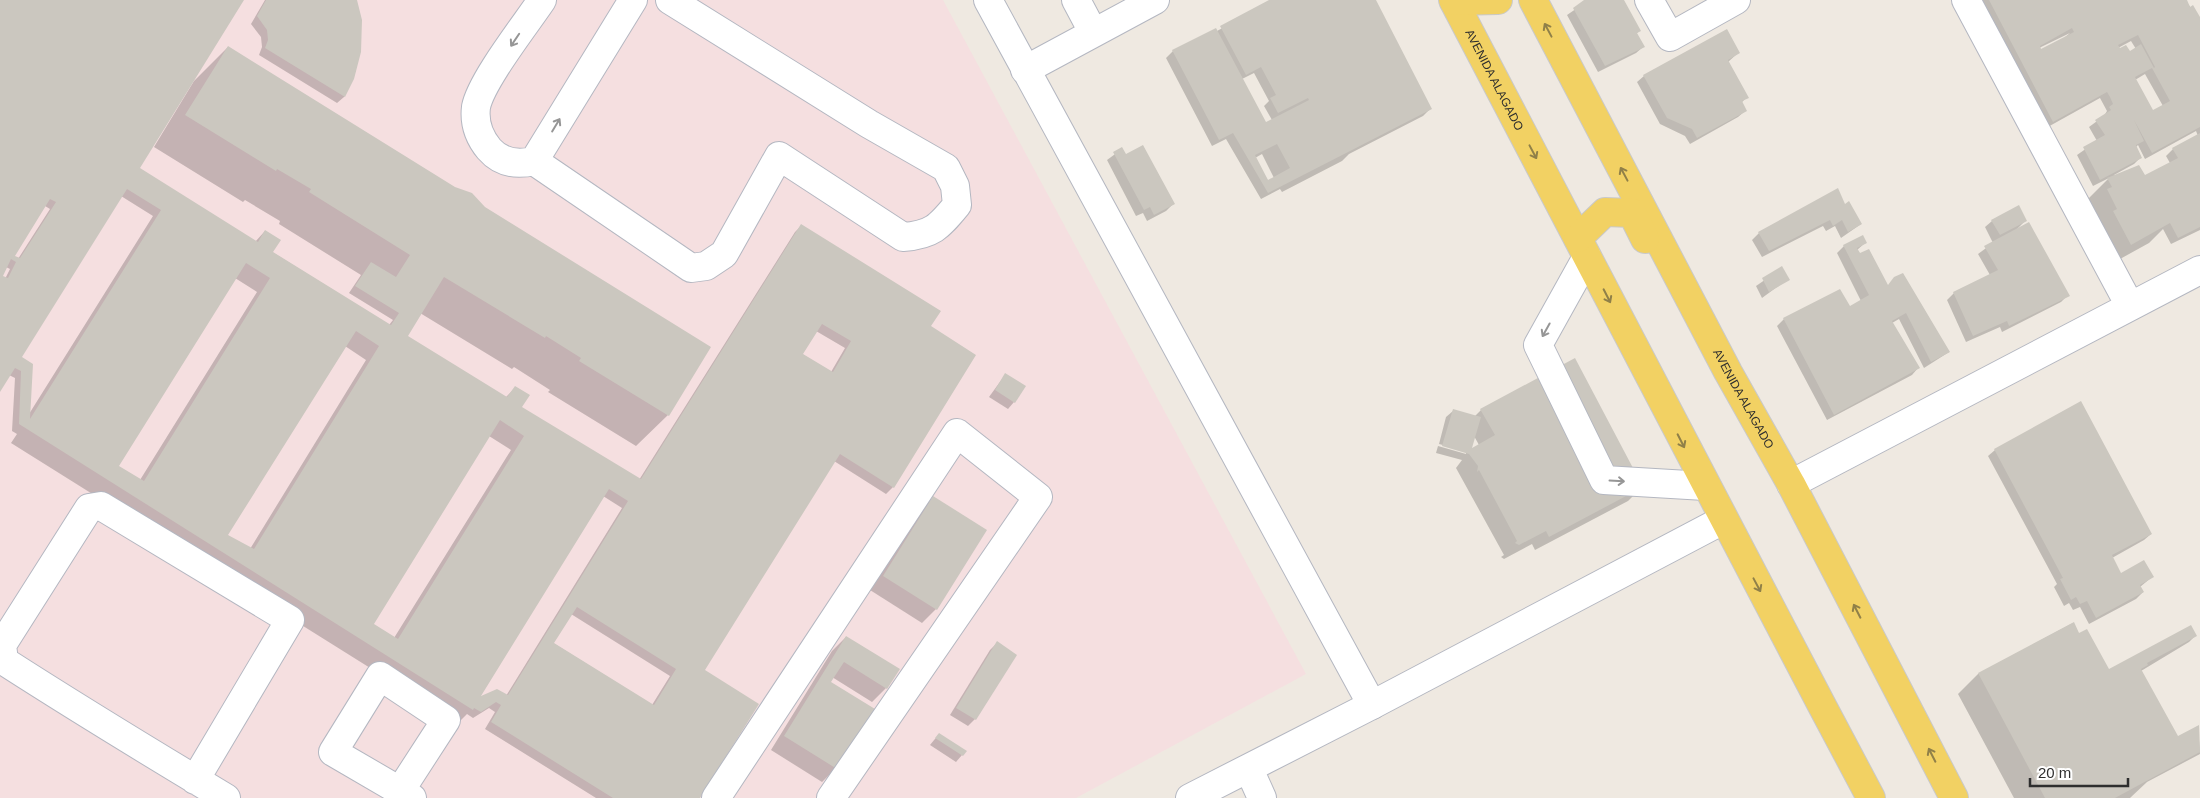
<svg xmlns="http://www.w3.org/2000/svg" width="2200" height="798" font-family="Arial,sans-serif">
<style>
.medical{fill:#f5dfe0}
.shadow{fill:#0003;fill-rule:evenodd}
.building{fill:#cbc7bf;fill-rule:evenodd}
.lines{fill:none;stroke-linecap:round;stroke-linejoin:round}
.minor-casing{stroke:#b4b7c1;stroke-width:30}
.major-casing{stroke:#c9c9c9;stroke-width:30}
.minor{stroke:#fff;stroke-width:28}
.major{stroke:#f2d163;stroke-width:28}
.oneway{stroke:#908048}
.oneway2{stroke:#969696}
.labels{text-anchor:middle;stroke-width:5;stroke-linejoin:round;paint-order:stroke}
.street-label{font-size:12px;fill:#2e2e2e;stroke:#fff}
</style>
<rect width="100%" height="100%" fill="#efe9e1"/>
<path class="medical" d="M 0,0 L 943,0 L 1306,674 L 1076,798 L 0,798 Z"/>
<g class="shadow">
<path d="M 0,0 L 243,0 L 138,168 L 255,242 L 265,231 L 272,252 L 389,325 L 393,320 L 349,293 L 361,275 L 279,224 L 280,221 L 245,200 L 243,202 L 154,147 L 194,81 L 228,47 L 668,415 L 636,446 L 548,392 L 550,390 L 514,367 L 512,369 L 420,313 L 406,336 L 505,398 L 516,387 L 520,408 L 639,480 L 795,232 L 801,226 L 929,327 L 893,487 L 886,494 L 834,461 L 703,671 L 699,798 L 596,798 L 485,729 L 495,712 L 489,708 L 473,718 L 467,714 L 458,723 L 11,443 L 17,434 L 12,431 L 15,378 L 9,375 L 0,390 ZM 121,196 L 153,216 L 29,414 L 20,357 ZM 45,206 L 50,209 L 18,259 L 13,256 ZM 6,267 L 10,269 L 5,279 L 1,276 ZM 235,278 L 257,292 L 140,480 L 117,466 ZM 816,331 L 845,348 L 831,372 L 802,354 ZM 345,346 L 366,360 L 250,549 L 227,535 ZM 489,436 L 511,450 L 394,638 L 372,624 ZM 603,496 L 622,508 L 506,696 L 477,701 ZM 571,614 L 670,676 L 652,705 L 553,643 Z"/>
<path d="M 265,0 L 355,0 L 356,70 L 344,97 L 337,103 L 259,55 L 262,47 L 261,37 L 251,24 Z"/>
<path d="M 1273,0 L 1374,0 L 1430,109 L 1423,116 L 1349,154 L 1342,161 L 1282,192 L 1280,189 L 1261,199 L 1226,139 L 1212,146 L 1166,58 L 1173,51 L 1217,31 ZM 1254,73 L 1269,101 L 1264,106 L 1272,120 L 1265,124 L 1242,79 ZM 1262,154 L 1274,178 L 1268,181 L 1255,158 Z"/>
<path d="M 1589,0 L 1623,0 L 1639,31 L 1636,34 L 1643,47 L 1636,53 L 1598,72 L 1567,15 Z"/>
<path d="M 1979,0 L 2185,0 L 2200,20 L 2200,230 L 2171,244 L 2163,229 L 2149,243 L 2111,264 L 2088,199 L 2109,178 L 2093,186 L 2077,155 L 2097,141 L 2089,127 L 2104,116 L 2107,111 L 2100,98 L 2046,128 L 2005,72 L 2016,61 L 2011,63 ZM 2070,33 L 2063,39 L 2040,51 L 2039,48 ZM 2131,41 L 2136,49 L 2130,53 L 2118,48 ZM 2145,74 L 2163,106 L 2152,112 L 2135,80 ZM 2196,131 L 2198,136 L 2173,149 L 2166,156 L 2170,163 L 2144,177 L 2115,176 L 2114,175 L 2134,164 L 2141,157 L 2136,147 L 2138,145 L 2145,159 Z"/>
<path d="M 1738,53 L 1728,62 L 1747,97 L 1741,103 L 1745,111 L 1738,117 L 1690,144 L 1685,136 L 1660,124 L 1637,82 L 1644,76 Z"/>
<path d="M 1122,149 L 1126,156 L 1173,204 L 1166,211 L 1147,221 L 1143,213 L 1136,216 L 1107,160 Z"/>
<path d="M 1844,206 L 1861,224 L 1841,238 L 1835,226 L 1826,231 L 1823,226 L 1762,257 L 1752,240 L 1759,233 Z"/>
<path d="M 1992,221 L 2025,221 L 2016,230 L 2068,295 L 2061,302 L 2002,332 L 2000,327 L 1966,342 L 1947,300 L 1954,293 L 1990,275 L 1978,254 L 1993,243 L 1985,227 Z"/>
<path d="M 1865,243 L 1857,250 L 1887,286 L 1949,352 L 1924,368 L 1899,319 L 1892,323 L 1918,368 L 1912,375 L 1827,420 L 1777,326 L 1784,319 L 1849,308 L 1861,301 L 1837,253 L 1844,246 Z"/>
<path d="M 1782,268 L 1788,279 L 1762,298 L 1756,286 Z"/>
<path d="M 1005,375 L 1014,402 L 1008,409 L 989,397 Z"/>
<path d="M 1481,410 L 1642,487 L 1628,501 L 1535,550 L 1532,544 L 1504,559 L 1501,557 L 1504,555 L 1456,468 L 1462,460 L 1436,453 L 1438,446 L 1466,454 L 1466,451 L 1439,444 L 1446,417 L 1453,411 L 1474,417 ZM 1474,436 L 1479,445 L 1468,453 Z"/>
<path d="M 1995,450 L 2151,534 L 2144,540 L 2112,558 L 2120,574 L 2152,577 L 2140,587 L 2143,592 L 2136,599 L 2089,624 L 2080,607 L 2073,610 L 2069,603 L 2064,606 L 2054,587 L 2057,584 L 1988,456 Z"/>
<path d="M 933,498 L 936,609 L 922,623 L 870,590 L 919,512 Z"/>
<path d="M 2073,623 L 2079,634 L 2108,671 L 2196,635 L 2189,642 L 2141,671 L 2178,738 L 2198,726 L 2200,754 L 2147,782 L 2130,798 L 2014,798 L 1958,694 L 1978,674 Z"/>
<path d="M 846,637 L 898,669 L 886,688 L 872,702 L 832,677 L 829,682 L 836,768 L 822,782 L 771,750 L 832,651 Z"/>
<path d="M 997,643 L 975,719 L 968,726 L 950,715 L 990,650 Z"/>
<path d="M 939,734 L 962,755 L 956,762 L 930,745 Z"/>
</g>
<g class="building">
<path d="M 0,0 L 244,0 L 140,168 L 258,242 L 265,230 L 281,240 L 273,252 L 391,325 L 399,313 L 355,286 L 371,262 L 396,277 L 410,255 L 309,192 L 311,189 L 277,169 L 276,171 L 185,115 L 228,46 L 455,187 L 472,193 L 485,207 L 711,347 L 669,416 L 579,361 L 581,358 L 546,336 L 545,338 L 444,277 L 408,336 L 507,397 L 515,386 L 530,395 L 522,407 L 641,479 L 801,224 L 941,311 L 931,326 L 976,355 L 894,488 L 840,454 L 705,670 L 759,704 L 700,798 L 613,798 L 491,722 L 501,705 L 496,702 L 481,712 L 474,708 L 473,710 L 19,424 L 21,371 L 15,368 L 0,392 ZM 127,189 L 161,210 L 30,419 L 33,364 L 22,357 ZM 50,199 L 56,202 L 20,258 L 15,256 ZM 11,259 L 16,262 L 8,278 L 3,276 ZM 246,263 L 270,278 L 144,481 L 119,466 ZM 822,324 L 851,341 L 833,372 L 803,354 ZM 356,331 L 379,346 L 254,549 L 228,535 ZM 500,420 L 524,436 L 398,639 L 374,624 ZM 609,489 L 628,501 L 508,695 L 497,689 L 481,696 ZM 577,607 L 676,669 L 654,705 L 554,643 Z"/>
<path d="M 266,0 L 357,0 L 362,20 L 361,52 L 354,79 L 345,97 L 265,48 L 268,40 L 267,30 L 257,16 Z"/>
<path d="M 1269,0 L 1376,0 L 1432,109 L 1268,193 L 1233,133 L 1219,140 L 1172,50 L 1216,28 L 1266,122 L 1309,100 L 1308,98 L 1278,113 L 1270,98 L 1276,95 L 1261,67 L 1246,75 L 1220,26 ZM 1277,144 L 1290,168 L 1268,180 L 1255,155 Z"/>
<path d="M 1584,0 L 1624,0 L 1641,31 L 1637,33 L 1645,47 L 1605,66 L 1573,8 Z"/>
<path d="M 1989,0 L 2187,0 L 2190,7 L 2193,5 L 2200,17 L 2200,127 L 2152,153 L 2134,120 L 2144,141 L 2136,145 L 2142,158 L 2100,180 L 2083,147 L 2105,135 L 2095,120 L 2111,110 L 2109,107 L 2113,104 L 2110,97 L 2107,92 L 2053,122 ZM 2072,28 L 2074,32 L 2041,49 L 2040,46 ZM 2138,35 L 2155,67 L 2154,68 L 2141,44 L 2130,51 L 2126,45 L 2120,48 L 2118,45 ZM 2152,68 L 2170,101 L 2153,110 L 2135,77 Z"/>
<path d="M 1727,29 L 1740,53 L 1728,60 L 1749,98 L 1742,101 L 1747,111 L 1697,138 L 1692,129 L 1667,118 L 1643,75 Z"/>
<path d="M 2200,133 L 2200,227 L 2178,238 L 2170,223 L 2131,245 L 2113,211 L 2117,209 L 2107,189 L 2112,187 L 2107,178 L 2139,165 L 2145,175 L 2178,158 L 2172,148 Z"/>
<path d="M 1143,145 L 1175,204 L 1154,215 L 1150,207 L 1144,210 L 1113,152 L 1122,147 L 1126,154 Z"/>
<path d="M 1838,188 L 1845,204 L 1849,201 L 1862,224 L 1848,232 L 1842,220 L 1833,226 L 1830,220 L 1769,251 L 1758,232 Z"/>
<path d="M 2019,205 L 2027,221 L 2000,235 L 1991,220 Z"/>
<path d="M 2029,222 L 2070,296 L 2009,326 L 2007,321 L 1973,336 L 1953,292 L 1998,270 L 1984,246 Z"/>
<path d="M 1863,235 L 1867,243 L 1857,248 L 1860,253 L 1869,249 L 1888,285 L 1894,277 L 1903,273 L 1950,352 L 1931,362 L 1906,313 L 1892,321 L 1920,368 L 1834,415 L 1783,318 L 1840,289 L 1850,306 L 1869,295 L 1843,245 Z"/>
<path d="M 1782,266 L 1790,280 L 1769,292 L 1762,278 Z"/>
<path d="M 1575,358 L 1643,487 L 1549,537 L 1546,531 L 1519,545 L 1515,543 L 1517,541 L 1479,470 L 1477,472 L 1478,466 L 1469,454 L 1442,446 L 1453,409 L 1481,417 L 1472,448 L 1495,435 L 1480,409 Z"/>
<path d="M 1005,373 L 1026,386 L 1015,403 L 995,390 Z"/>
<path d="M 2081,401 L 2152,534 L 2112,555 L 2121,573 L 2144,560 L 2154,577 L 2140,585 L 2144,592 L 2096,618 L 2087,601 L 2080,604 L 2076,597 L 2071,600 L 2060,579 L 2063,578 L 1994,449 Z"/>
<path d="M 933,496 L 987,530 L 937,610 L 883,576 Z"/>
<path d="M 2074,622 L 2079,633 L 2087,629 L 2109,669 L 2191,625 L 2197,636 L 2147,663 L 2148,665 L 2141,669 L 2178,736 L 2199,725 L 2200,752 L 2115,798 L 2045,798 L 1978,673 Z"/>
<path d="M 846,636 L 900,669 L 887,689 L 844,662 L 831,682 L 875,709 L 837,769 L 784,736 Z"/>
<path d="M 997,641 L 1017,655 L 976,720 L 956,708 Z"/>
<path d="M 939,733 L 967,751 L 963,756 L 935,738 Z"/>
</g>
<g class="lines">
<defs>
<g id="minor">
<path d="M 542,0 C 526,24 481,81 476,107 C 474,123 479,137 489,149 C 501,163 517,165 534,161 L 633,0"/>
<path d="M 988,0 L 1372,705"/>
<path d="M 1076,0 L 1093,32"/>
<path d="M 1649,0 L 1670,37 L 1736,0"/>
<path d="M 1966,0 L 2130,306"/>
<path d="M 1025,70 L 1155,0"/>
<path d="M 534,161 L 691,268 L 706,266 L 724,254 L 779,156 L 903,237 C 932,235 939,227 957,205 L 955,186 L 946,168 L 869,124 L 670,0"/>
<path d="M 1587,257 L 1538,345 L 1604,480 L 1705,486"/>
<path d="M 1791,484 L 2200,270"/>
<path d="M 1249,769 L 1262,798"/>
<path d="M 195,780 L 290,620 L 101,506 L 89,508 L 2,645 L 4,661 C 77,708 151,753 226,798"/>
<path d="M 400,791 L 446,720 L 380,676 L 333,752 L 412,798"/>
<path d="M 716,798 L 957,433 L 1038,497 L 831,798"/>
<path d="M 1190,798 L 1372,705 L 1723,520"/>
</g>
<g id="major">
<path id="s1" d="M 1453,0 C 1591,267 1730,533 1871,798"/>
<path id="s2" d="M 1533,0 L 1728,372 L 1791,484 L 1954,798"/>
<path d="M 1454,1 L 1498,0"/>
<path d="M 1578,238 L 1605,212 L 1632,213 L 1645,239"/>
</g>
</defs>
<use href="#minor" class="minor-casing"/>
<use href="#major" class="major-casing"/>
<use href="#minor" class="minor"/>
<use href="#major" class="major"/>
</g>
<defs><path id="oneway-shaft" d="M-6 0H5M1.5-3L5.5 0L1.5 3" fill="none" stroke-width="1.6" stroke-linecap="round" stroke-linejoin="round" transform="scale(1.25)"/></defs>
<g class="oneway">
<use href="#oneway-shaft" transform="translate(1548 30) rotate(-118)"/>
<use href="#oneway-shaft" transform="translate(1533 152) rotate(62)"/>
<use href="#oneway-shaft" transform="translate(1624 174) rotate(-118)"/>
<use href="#oneway-shaft" transform="translate(1607 296) rotate(63)"/>
<use href="#oneway-shaft" transform="translate(1681 441) rotate(63)"/>
<use href="#oneway-shaft" transform="translate(1757 585) rotate(62)"/>
<use href="#oneway-shaft" transform="translate(1857 611) rotate(-117)"/>
<use href="#oneway-shaft" transform="translate(1932 755) rotate(-117)"/>
</g>
<g class="oneway2">
<use href="#oneway-shaft" transform="translate(515 40) rotate(124)"/>
<use href="#oneway-shaft" transform="translate(556 125) rotate(-59)"/>
<use href="#oneway-shaft" transform="translate(1546 330) rotate(119)"/>
<use href="#oneway-shaft" transform="translate(1617 481) rotate(3)"/>
</g>
<g class="labels">
<g class="street-label">
<text dy="4" stroke="none"><textPath href="#s1" startOffset="90">AVENIDA ALAGADO</textPath></text>
<text dy="4" stroke="none"><textPath href="#s2" startOffset="451">AVENIDA ALAGADO</textPath></text>
</g>
</g>
<path d="M2030 778v8h98v-8" fill="none" stroke="#2e2e2e" stroke-width="2.5"/>
<text x="2038" y="778" font-size="15" fill="#2e2e2e" stroke="#ffffff" stroke-width="4" paint-order="stroke">20 m</text>
</svg>
